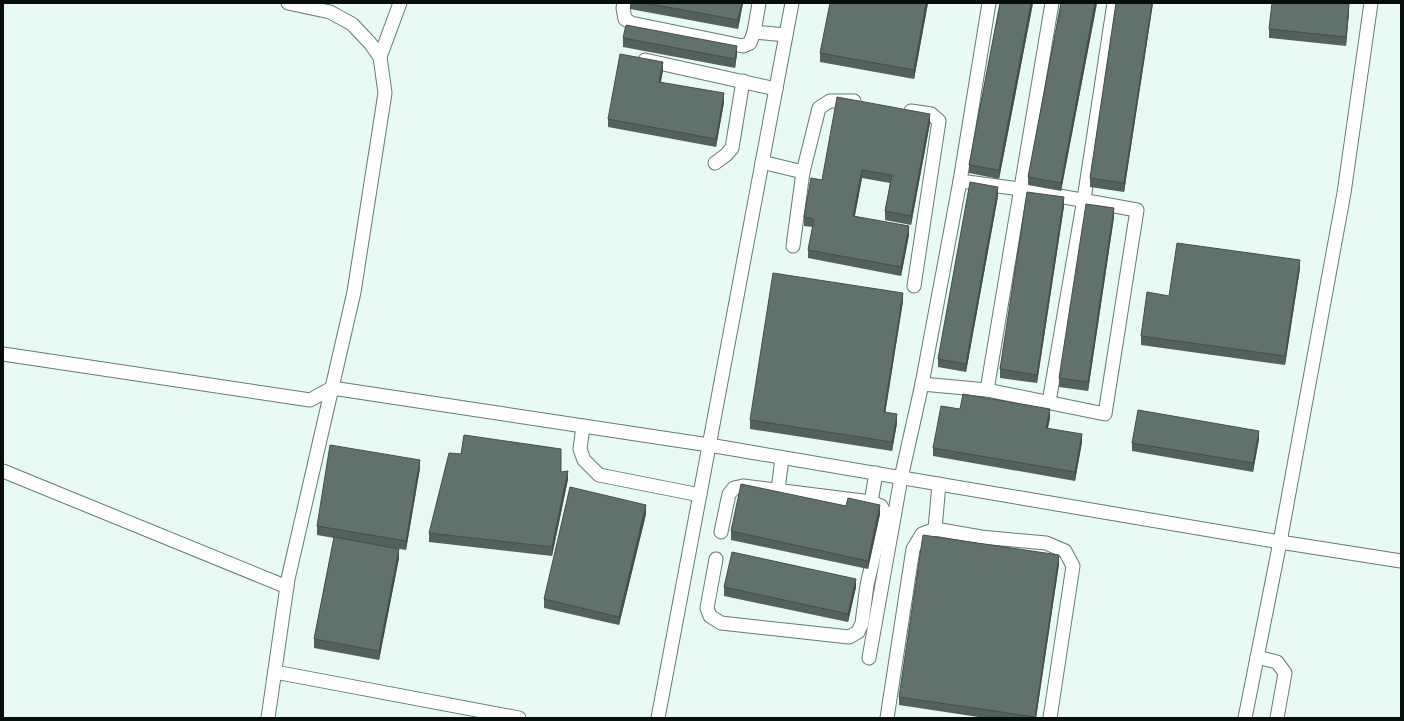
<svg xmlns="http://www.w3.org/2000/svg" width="1404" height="721" font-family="Jost,sans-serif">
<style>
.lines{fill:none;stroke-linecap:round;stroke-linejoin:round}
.minor-casing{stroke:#677874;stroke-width:15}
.minor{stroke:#fff;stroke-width:13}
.wall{fill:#53615e}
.shaded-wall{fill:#444f4c}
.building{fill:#61716d;stroke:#444f4c}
</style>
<rect width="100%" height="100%" fill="#e7faf5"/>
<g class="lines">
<defs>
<g id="minor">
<path d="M 624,3 L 623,8 L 625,19 L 631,23 L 743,46 L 750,43 L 754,32 L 759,3"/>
<path d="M 754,32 L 786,35"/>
<path d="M 380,57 L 400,3"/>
<path d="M 645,60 L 776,89"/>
<path d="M 911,111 L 931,114 L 939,121 L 914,286"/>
<path d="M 762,162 L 803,172"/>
<path d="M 715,163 L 726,155 L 732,148 L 743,81"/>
<path d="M 793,246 L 803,172 L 819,108 L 830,101 L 854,101"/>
<path d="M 3,354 L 310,400 L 332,388 L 709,445 L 1280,542 L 1401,561"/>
<path d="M 922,384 L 987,390 L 1105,414 L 1137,210 L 1020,189 L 960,181"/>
<path d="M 987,390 L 1052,3"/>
<path d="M 1049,402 L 1084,199 L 1114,3"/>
<path d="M 583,426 L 580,449 L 584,460 L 599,475 L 700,495"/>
<path d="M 3,471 L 287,587"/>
<path d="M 778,490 L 782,458"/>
<path d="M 871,502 L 876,473"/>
<path d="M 935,529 L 981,537 L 1046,543 L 1065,551 L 1073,566 L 1050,718"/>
<path d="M 716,559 L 707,608 L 710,616 L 721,623 L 849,637 L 858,632 L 862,623 L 867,585 L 884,512 L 881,506 L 871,502 L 743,486 L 734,488 L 729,494 L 721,532"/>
<path d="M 1257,657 L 1277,662 L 1285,673 L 1277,718"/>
<path d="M 869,658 L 901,478 L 922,384 L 960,181 L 989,3"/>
<path d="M 275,672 L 519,718"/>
<path d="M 268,718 L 288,579 L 354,292 L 385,93 L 380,57 L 370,43 L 352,24 L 330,12 L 288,3"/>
<path d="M 658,718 L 792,3"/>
<path d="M 887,718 L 913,549 L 922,534 L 935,529 L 939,484"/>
<path d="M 1245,718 L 1280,542 L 1344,193 L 1371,3"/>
</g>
</defs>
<use href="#minor" class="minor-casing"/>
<use href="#minor" class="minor"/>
</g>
<g class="wall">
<path d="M 630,3 L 743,3 L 738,29 L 630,9 Z"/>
<path d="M 928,3 L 914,79 L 820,62 L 820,53 Z"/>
<path d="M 1000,3 L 1033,3 L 999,179 L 969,173 L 969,165 Z"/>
<path d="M 1061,3 L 1097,3 L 1061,191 L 1028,185 L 1028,177 Z"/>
<path d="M 1116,3 L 1153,3 L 1124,192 L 1090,187 L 1090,178 Z"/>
<path d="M 1349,12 L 1346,46 L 1269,38 L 1269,29 Z"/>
<path d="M 623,38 L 737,54 L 735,68 L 623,47 Z"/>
<path d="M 663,70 L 661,82 L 724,102 L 716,147 L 608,127 L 608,119 Z"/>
<path d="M 930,123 L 911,225 L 885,220 L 885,211 L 890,183 L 862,178 L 855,216 L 909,235 L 901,276 L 808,258 L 808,250 L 813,227 L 804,226 L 804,217 L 822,180 Z"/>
<path d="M 998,196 L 966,372 L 938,367 L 938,359 Z"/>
<path d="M 1064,206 L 1037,383 L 1000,378 L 1000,369 Z"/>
<path d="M 1114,217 L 1088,391 L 1059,387 L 1059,378 Z"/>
<path d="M 1300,268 L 1285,365 L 1141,345 L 1141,336 L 1169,296 Z"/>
<path d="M 903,301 L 885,413 L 897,423 L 892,451 L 750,429 L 750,420 Z"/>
<path d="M 960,409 L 1050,418 L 1048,428 L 1082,442 L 1075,481 L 933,456 L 933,448 Z"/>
<path d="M 1259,439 L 1253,472 L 1132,451 L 1132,443 Z"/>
<path d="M 420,468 L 406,550 L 381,546 L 399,558 L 379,660 L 314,648 L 314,639 L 334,538 L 317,535 L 317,526 Z"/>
<path d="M 561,472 L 568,479 L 552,556 L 429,542 L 429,533 Z"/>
<path d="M 646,514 L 619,625 L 544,608 L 544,599 Z"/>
<path d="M 880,514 L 868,569 L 731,540 L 731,531 Z"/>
<path d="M 1059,564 L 1036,718 L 985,718 L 899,705 L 899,697 Z"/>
<path d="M 724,587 L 856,587 L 848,622 L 724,596 Z"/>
</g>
<g class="shaded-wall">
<path d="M 742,3 L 743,3 L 738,29 L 738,20 Z"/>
<path d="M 926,3 L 928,3 L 914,79 L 914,70 Z"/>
<path d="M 1031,3 L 1033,3 L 999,179 L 999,170 Z"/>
<path d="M 1095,3 L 1097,3 L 1061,191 L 1061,183 Z"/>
<path d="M 1152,3 L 1153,3 L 1124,192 L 1124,183 Z"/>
<path d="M 1349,4 L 1349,12 L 1346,46 L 1346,37 Z"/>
<path d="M 737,46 L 737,54 L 735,68 L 735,59 Z"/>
<path d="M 663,62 L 663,70 L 659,90 L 659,82 Z"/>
<path d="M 724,93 L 724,102 L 716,147 L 716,139 Z"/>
<path d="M 930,114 L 930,123 L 911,225 L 911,216 Z"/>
<path d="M 862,170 L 862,178 L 853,224 L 853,216 Z"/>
<path d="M 998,187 L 998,196 L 966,372 L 966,364 Z"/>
<path d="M 1064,197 L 1064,206 L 1037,383 L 1037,375 Z"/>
<path d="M 1114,208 L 1114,217 L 1088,391 L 1088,382 Z"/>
<path d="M 909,226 L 909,235 L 901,276 L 901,267 Z"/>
<path d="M 1300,260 L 1300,268 L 1285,365 L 1285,356 Z"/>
<path d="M 903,293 L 903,301 L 884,421 L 884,412 Z"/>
<path d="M 1050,409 L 1050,418 L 1046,436 L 1046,428 Z"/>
<path d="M 897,414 L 897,423 L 892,451 L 892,442 Z"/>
<path d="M 1259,431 L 1259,439 L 1253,472 L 1253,463 Z"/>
<path d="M 1082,434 L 1082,442 L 1075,481 L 1075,472 Z"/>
<path d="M 420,460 L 420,468 L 406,550 L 406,541 Z"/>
<path d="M 568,471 L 568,479 L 552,556 L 552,547 Z"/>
<path d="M 646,505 L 646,514 L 619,625 L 619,617 Z"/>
<path d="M 880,505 L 880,514 L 868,569 L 868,561 Z"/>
<path d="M 399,549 L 399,558 L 379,660 L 379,651 Z"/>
<path d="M 1059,555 L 1059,564 L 1036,718 L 1035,718 Z"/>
<path d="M 856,579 L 856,587 L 848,622 L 848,614 Z"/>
</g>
<g class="building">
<path d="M 645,3 L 742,3 L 738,20 Z"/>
<path d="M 830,3 L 926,3 L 914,70 L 820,53 Z"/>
<path d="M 1000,3 L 1031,3 L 999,170 L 969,165 Z"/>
<path d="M 1061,3 L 1095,3 L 1061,183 L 1028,177 Z"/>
<path d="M 1116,3 L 1152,3 L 1124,183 L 1090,178 Z"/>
<path d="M 1272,3 L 1340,3 L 1349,4 L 1346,37 L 1269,29 Z"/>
<path d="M 626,25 L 737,46 L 735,59 L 623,38 Z"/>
<path d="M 620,54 L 663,62 L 659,82 L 724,93 L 716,139 L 608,119 Z"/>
<path d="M 837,97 L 930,114 L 911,216 L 885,211 L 892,175 L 862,170 L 853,216 L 909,226 L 901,267 L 808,250 L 814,219 L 804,217 L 811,178 L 822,180 Z"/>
<path d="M 970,182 L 998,187 L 966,364 L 938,359 Z"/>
<path d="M 1027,192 L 1064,197 L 1037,375 L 1000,369 Z"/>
<path d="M 1086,204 L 1114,208 L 1088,382 L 1059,378 Z"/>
<path d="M 1177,243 L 1300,260 L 1285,356 L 1141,336 L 1147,292 L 1169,296 Z"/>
<path d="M 773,273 L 903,293 L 884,412 L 897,414 L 892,442 L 750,420 Z"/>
<path d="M 963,394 L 1050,409 L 1046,428 L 1082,434 L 1075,472 L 933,448 L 941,406 L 960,409 Z"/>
<path d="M 1138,410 L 1259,431 L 1253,463 L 1132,443 Z"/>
<path d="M 464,435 L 561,449 L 561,472 L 568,471 L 552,547 L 429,533 L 449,453 L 461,454 Z"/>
<path d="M 330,445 L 420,460 L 406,541 L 317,526 Z"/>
<path d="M 741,484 L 846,506 L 848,498 L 880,505 L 868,561 L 731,531 Z"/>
<path d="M 570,487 L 646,505 L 619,617 L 544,599 Z"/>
<path d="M 923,535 L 1059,555 L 1035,717 L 899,697 Z"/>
<path d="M 334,537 L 399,549 L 379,651 L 314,639 Z"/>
<path d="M 732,552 L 856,579 L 848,614 L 724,587 Z"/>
</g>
<rect width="1404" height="721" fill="none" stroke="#070d0c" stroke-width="8"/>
</svg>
